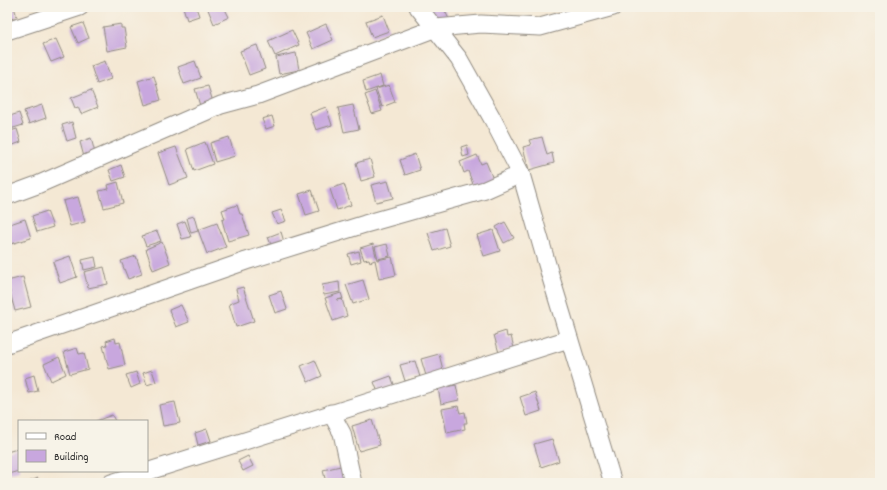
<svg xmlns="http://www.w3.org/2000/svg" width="887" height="490" font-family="Dekko,sans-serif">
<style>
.building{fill:#c8a7de}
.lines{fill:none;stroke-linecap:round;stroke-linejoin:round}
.minor-casing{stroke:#908a80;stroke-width:19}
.minor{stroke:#fff;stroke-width:17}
</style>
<rect width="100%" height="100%" fill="#f7f3e8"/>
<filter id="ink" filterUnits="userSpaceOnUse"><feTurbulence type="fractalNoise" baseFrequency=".025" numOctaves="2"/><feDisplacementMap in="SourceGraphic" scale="8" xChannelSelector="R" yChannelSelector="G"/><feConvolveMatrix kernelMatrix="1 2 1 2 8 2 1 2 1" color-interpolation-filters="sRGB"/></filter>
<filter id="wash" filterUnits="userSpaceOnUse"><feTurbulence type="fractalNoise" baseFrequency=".012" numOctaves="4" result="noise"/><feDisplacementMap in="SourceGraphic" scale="16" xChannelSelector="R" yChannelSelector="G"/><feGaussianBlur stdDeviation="0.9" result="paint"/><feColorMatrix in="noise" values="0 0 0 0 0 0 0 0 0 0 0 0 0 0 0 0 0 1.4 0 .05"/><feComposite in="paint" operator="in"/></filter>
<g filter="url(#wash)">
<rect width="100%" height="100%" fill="#f4e8d4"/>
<g id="blocks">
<g class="building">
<path d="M 7,7 L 14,7 L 17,17 L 7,20 Z"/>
<path d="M 183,7 L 196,7 L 199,16 L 187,20 Z"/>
<path d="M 207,7 L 224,7 L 229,17 L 214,24 Z"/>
<path d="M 426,7 L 443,7 L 450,21 L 437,28 Z"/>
<path d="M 383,15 L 389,31 L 372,37 L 366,21 Z"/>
<path d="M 83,23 L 89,38 L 78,43 L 71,27 Z"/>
<path d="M 121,24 L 121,28 L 124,28 L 127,47 L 107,51 L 103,27 Z"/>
<path d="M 326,24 L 333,40 L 313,49 L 306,33 Z"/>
<path d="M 292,30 L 299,45 L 275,56 L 268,41 Z"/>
<path d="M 56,39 L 64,57 L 51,62 L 43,44 Z"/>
<path d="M 257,45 L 265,69 L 249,75 L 240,51 Z"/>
<path d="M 296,53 L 299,70 L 279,74 L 276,57 Z"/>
<path d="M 105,61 L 111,79 L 97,84 L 91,66 Z"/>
<path d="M 195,61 L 201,78 L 184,84 L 178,67 Z"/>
<path d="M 380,75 L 383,86 L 366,92 L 363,81 Z"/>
<path d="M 154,76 L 161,100 L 145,105 L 138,81 Z"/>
<path d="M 389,85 L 395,102 L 382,107 L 376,89 Z"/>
<path d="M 208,86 L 214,105 L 201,109 L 195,89 Z"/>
<path d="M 91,90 L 98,107 L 81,114 L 78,107 L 75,108 L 71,98 Z"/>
<path d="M 375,91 L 382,111 L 372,114 L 365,95 Z"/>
<path d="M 42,105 L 46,118 L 29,124 L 24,111 Z"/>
<path d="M 353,105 L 359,129 L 344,132 L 338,108 Z"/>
<path d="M 326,107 L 332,125 L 316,130 L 310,113 Z"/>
<path d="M 19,113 L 23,125 L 7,130 L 7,117 Z"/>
<path d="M 272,116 L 275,126 L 266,129 L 262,119 Z"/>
<path d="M 72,122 L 76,138 L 67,141 L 62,125 Z"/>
<path d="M 17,129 L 21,142 L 8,147 L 7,132 Z"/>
<path d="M 229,137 L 235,156 L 215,162 L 210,143 Z"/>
<path d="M 542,137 L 547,155 L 552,153 L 554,163 L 529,170 L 523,147 L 531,145 L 529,140 Z"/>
<path d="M 91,138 L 95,153 L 84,157 L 80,142 Z"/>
<path d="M 205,142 L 213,164 L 194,171 L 187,149 Z"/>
<path d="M 467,145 L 469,155 L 463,157 L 461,147 Z"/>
<path d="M 176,147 L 188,178 L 169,185 L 158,153 Z"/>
<path d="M 415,154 L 420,170 L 405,175 L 400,160 Z"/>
<path d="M 477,155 L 481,164 L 486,162 L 495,184 L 476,192 L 468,171 L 464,173 L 460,162 Z"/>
<path d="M 370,159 L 375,177 L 361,181 L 356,163 Z"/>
<path d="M 121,165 L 125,177 L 113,181 L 109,170 Z"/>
<path d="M 388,181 L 393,198 L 376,202 L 371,185 Z"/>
<path d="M 118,182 L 123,203 L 104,208 L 99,191 L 109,189 L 108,185 Z"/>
<path d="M 344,184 L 351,205 L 337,210 L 330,189 Z"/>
<path d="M 312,190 L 319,211 L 306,215 L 299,194 Z"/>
<path d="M 78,197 L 85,222 L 70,226 L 63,201 Z"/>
<path d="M 237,205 L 240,214 L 242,214 L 249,235 L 228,241 L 222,220 L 225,219 L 222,210 Z"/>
<path d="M 281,210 L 286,221 L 277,224 L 272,213 Z"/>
<path d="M 47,211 L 53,227 L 37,232 L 32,216 Z"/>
<path d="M 194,216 L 198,231 L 191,233 L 187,218 Z"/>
<path d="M 25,219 L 31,238 L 11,244 L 7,225 Z"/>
<path d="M 185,221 L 191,237 L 182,239 L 177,224 Z"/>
<path d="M 505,222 L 514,238 L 504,243 L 496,227 Z"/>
<path d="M 217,223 L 226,247 L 207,254 L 198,230 Z"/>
<path d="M 445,228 L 450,246 L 434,251 L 428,233 Z"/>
<path d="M 493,230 L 500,251 L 484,256 L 477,235 Z"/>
<path d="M 157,231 L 161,241 L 146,246 L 142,236 Z"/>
<path d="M 281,232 L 285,245 L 273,250 L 268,237 Z"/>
<path d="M 162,242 L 170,263 L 153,270 L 146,249 Z"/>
<path d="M 373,244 L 377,260 L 392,257 L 396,275 L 379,279 L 375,260 L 370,262 L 369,259 L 364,260 L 360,248 Z"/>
<path d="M 387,244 L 390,256 L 378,259 L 375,247 Z"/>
<path d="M 359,251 L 361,261 L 351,264 L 348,254 Z"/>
<path d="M 70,256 L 77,277 L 60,283 L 53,262 Z"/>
<path d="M 136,256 L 142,274 L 128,279 L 121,261 Z"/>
<path d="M 95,257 L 97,267 L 84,270 L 82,260 Z"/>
<path d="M 104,267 L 108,284 L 88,288 L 84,272 Z"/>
<path d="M 23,277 L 31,307 L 15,311 L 7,281 Z"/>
<path d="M 363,280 L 369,299 L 353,304 L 346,285 Z"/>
<path d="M 339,282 L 340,292 L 324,295 L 322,285 Z"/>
<path d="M 243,287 L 254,321 L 236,327 L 229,304 L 239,300 L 236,289 Z"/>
<path d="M 281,291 L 287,309 L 275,313 L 269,295 Z"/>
<path d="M 341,293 L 343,299 L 337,300 L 342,299 L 347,316 L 333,321 L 325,298 Z"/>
<path d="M 181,305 L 189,322 L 176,327 L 169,310 Z"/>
<path d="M 506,331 L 507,337 L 511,336 L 514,348 L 499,353 L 494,335 Z"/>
<path d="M 115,338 L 116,343 L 120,342 L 125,365 L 109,369 L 103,346 L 107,345 L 106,341 Z"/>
<path d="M 77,348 L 79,354 L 84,353 L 88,369 L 70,374 L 64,352 Z"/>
<path d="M 439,354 L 444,374 L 427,379 L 421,359 Z"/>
<path d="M 59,357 L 66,374 L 51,381 L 44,364 Z"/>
<path d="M 315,360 L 322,376 L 308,382 L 301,366 Z"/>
<path d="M 415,361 L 420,377 L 405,381 L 400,365 Z"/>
<path d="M 152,370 L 156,382 L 147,385 L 143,373 Z"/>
<path d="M 136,372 L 140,384 L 131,388 L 126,375 Z"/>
<path d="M 34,375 L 38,391 L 29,393 L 25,378 Z"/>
<path d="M 391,376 L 396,390 L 379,395 L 374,382 Z"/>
<path d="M 456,385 L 459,400 L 441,404 L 438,388 Z"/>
<path d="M 535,392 L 541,411 L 526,416 L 520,397 Z"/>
<path d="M 175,402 L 180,423 L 163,426 L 159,405 Z"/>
<path d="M 458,406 L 460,413 L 465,412 L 467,423 L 464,423 L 465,429 L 447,433 L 442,409 Z"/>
<path d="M 112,415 L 115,421 L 96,421 Z"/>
<path d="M 372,420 L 380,445 L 359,451 L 352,426 Z"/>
<path d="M 207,429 L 211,441 L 198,445 L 195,433 Z"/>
<path d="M 552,439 L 559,461 L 541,467 L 534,444 Z"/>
<path d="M 17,449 L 19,458 L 19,471 L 8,474 L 7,452 Z"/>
<path d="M 248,456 L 253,466 L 243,471 L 238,461 Z"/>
<path d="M 345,465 L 349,483 L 326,483 L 323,470 Z"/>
<path d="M 38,478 L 40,483 L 26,483 Z"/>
</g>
</g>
</g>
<g filter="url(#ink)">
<use href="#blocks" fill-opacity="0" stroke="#908a80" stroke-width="1"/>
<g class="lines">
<defs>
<g id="minor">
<path d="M 418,7 L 459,59 L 492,118 L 521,174 L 551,278 L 613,483"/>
<path d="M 7,31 L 80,7"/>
<path d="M 7,196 L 37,185 L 221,105 L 258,95 L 436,28 L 481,24 L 540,27 L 613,7"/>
<path d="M 7,344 L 246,261 L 365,224 L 485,190 L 521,174"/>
<path d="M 331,413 L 342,433 L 353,483"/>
<path d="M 111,483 L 569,339"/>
</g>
</defs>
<use href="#minor" class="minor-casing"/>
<use href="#minor" class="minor"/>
</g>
</g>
<rect width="887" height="490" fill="none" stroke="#f7f3e8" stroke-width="24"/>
<rect x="18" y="420" width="130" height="52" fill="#f7f3e8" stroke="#a5a39c"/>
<rect x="26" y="433" width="20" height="6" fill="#ffffff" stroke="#a5a39c"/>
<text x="54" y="440" font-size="12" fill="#2b2b2b">Road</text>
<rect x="26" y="450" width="20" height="12" fill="#c8a7de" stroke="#a5a39c"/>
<text x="54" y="460" font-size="12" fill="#2b2b2b">Building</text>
</svg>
